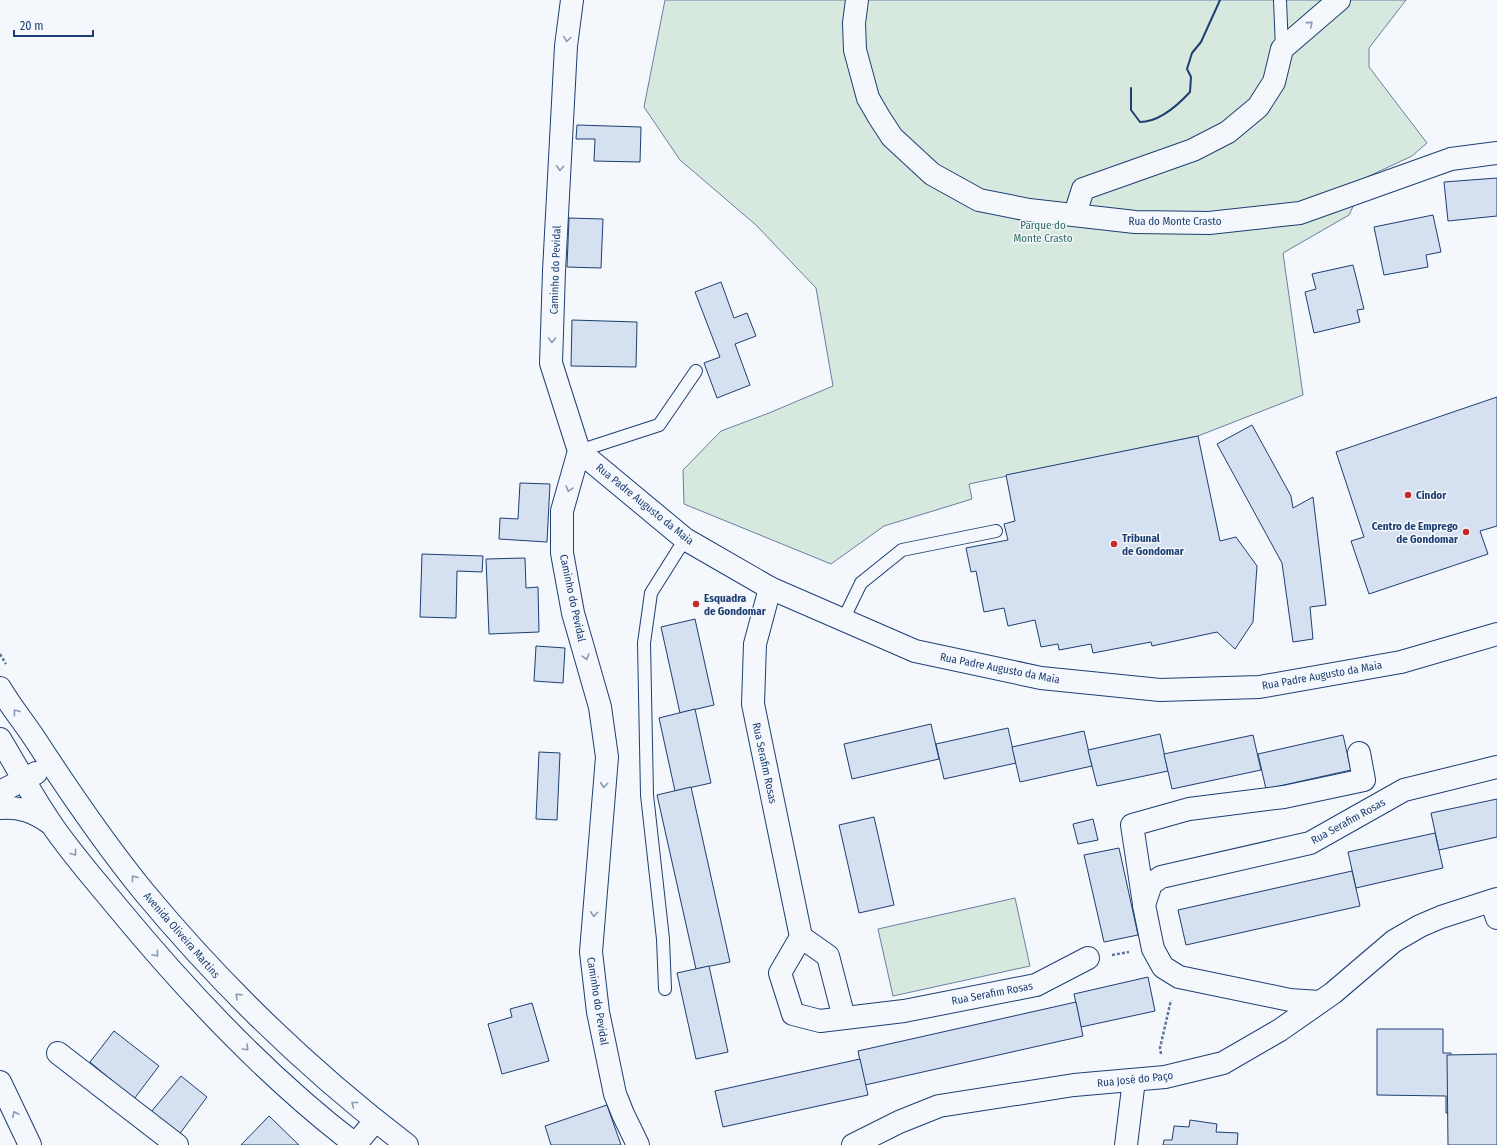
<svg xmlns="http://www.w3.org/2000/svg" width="1497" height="1145" font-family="'Fira Sans Condensed',sans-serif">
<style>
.green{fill:#d7e8df;stroke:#687fa3}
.building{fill:#d5e0f0;stroke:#1d3f73}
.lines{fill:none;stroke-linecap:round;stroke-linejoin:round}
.lane-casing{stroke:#1d3f73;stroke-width:14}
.street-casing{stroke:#1d3f73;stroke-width:24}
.secondary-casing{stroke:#1d3f73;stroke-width:24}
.highway-casing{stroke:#1d3f73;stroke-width:24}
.path{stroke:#5e769c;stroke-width:2.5;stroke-dasharray:3 2;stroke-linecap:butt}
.lane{stroke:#f4f7fb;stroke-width:12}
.street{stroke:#f4f7fb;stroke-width:22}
.secondary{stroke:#f4f7fb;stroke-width:22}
.highway{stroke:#f4f7fb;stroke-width:22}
.wall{stroke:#1d3f73;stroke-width:2}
.oneway{stroke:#889bb7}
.poi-dot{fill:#c62828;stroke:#f4f7fb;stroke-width:1.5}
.labels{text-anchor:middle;stroke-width:3;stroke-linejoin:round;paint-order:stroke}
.street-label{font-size:11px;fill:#1d3f73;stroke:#f4f7fb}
.park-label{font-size:11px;fill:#2c6c60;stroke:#f4f7fb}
.poi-label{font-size:11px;font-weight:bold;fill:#1d3f73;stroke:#f4f7fb;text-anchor:start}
</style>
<rect width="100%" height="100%" fill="#f4f7fb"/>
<g class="green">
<path d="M 665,0 L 1406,0 L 1369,48 L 1369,67 L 1427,143 L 1412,156 L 1367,177 L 1349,215 L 1283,253 L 1303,395 L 1198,436 L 969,484 L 972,499 L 884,526 L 831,564 L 684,504 L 683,470 L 721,431 L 769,413 L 833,386 L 816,288 L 756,225 L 680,160 L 644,107 Z"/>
<path d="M 1015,898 L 1030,966 L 893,996 L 878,929 Z"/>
</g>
<g class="building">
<path d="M 577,125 L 641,127 L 640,162 L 594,161 L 595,139 L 576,139 Z"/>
<path d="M 1497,178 L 1497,216 L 1448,221 L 1444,182 Z"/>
<path d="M 1433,215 L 1441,252 L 1426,255 L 1428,267 L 1384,275 L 1374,227 Z"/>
<path d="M 569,218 L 603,219 L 601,268 L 567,267 Z"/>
<path d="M 1353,265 L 1364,309 L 1357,310 L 1360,322 L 1314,333 L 1305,292 L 1316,289 L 1312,274 Z"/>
<path d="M 721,282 L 734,318 L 747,313 L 756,336 L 735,344 L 750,385 L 717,398 L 704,363 L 720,357 L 695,292 Z"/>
<path d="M 572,320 L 637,322 L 636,367 L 571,366 Z"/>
<path d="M 1497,397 L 1497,526 L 1480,531 L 1488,554 L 1369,594 L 1351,541 L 1364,537 L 1336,452 Z"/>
<path d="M 1252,425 L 1291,496 L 1293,508 L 1313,497 L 1326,605 L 1310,607 L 1313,639 L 1293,642 L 1282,563 L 1217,444 Z"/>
<path d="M 1198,436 L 1220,541 L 1236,537 L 1257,566 L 1253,622 L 1235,649 L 1217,632 L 1152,646 L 1151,642 L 1093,653 L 1091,644 L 1059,650 L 1058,644 L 1041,647 L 1035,620 L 1008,626 L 1004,608 L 984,612 L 976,571 L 971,572 L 966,548 L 1008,540 L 1004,524 L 1015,521 L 1006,475 Z"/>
<path d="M 520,483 L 550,484 L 547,542 L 499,539 L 500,518 L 518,519 Z"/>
<path d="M 422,554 L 483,556 L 482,572 L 457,571 L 456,618 L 420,617 Z"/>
<path d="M 525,558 L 526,588 L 538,587 L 539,632 L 489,634 L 486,559 Z"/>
<path d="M 695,619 L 714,705 L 680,713 L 661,627 Z"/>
<path d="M 536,646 L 565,648 L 563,683 L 534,681 Z"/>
<path d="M 695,709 L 711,783 L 675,791 L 659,718 Z"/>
<path d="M 931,724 L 939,759 L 852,779 L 844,744 Z"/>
<path d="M 1008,728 L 1016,763 L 944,779 L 936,744 Z"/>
<path d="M 1084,731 L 1092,766 L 1020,782 L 1012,747 Z"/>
<path d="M 1160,734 L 1168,771 L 1097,786 L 1088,750 Z"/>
<path d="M 1253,735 L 1261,770 L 1172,789 L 1164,754 Z"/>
<path d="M 1343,735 L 1351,770 L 1266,789 L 1258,754 Z"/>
<path d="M 539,752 L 560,753 L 557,820 L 536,819 Z"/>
<path d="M 691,787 L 730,962 L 696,969 L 657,795 Z"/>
<path d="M 1497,799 L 1497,837 L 1439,850 L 1431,813 Z"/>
<path d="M 874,817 L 894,905 L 859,913 L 839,825 Z"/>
<path d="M 1093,819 L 1098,840 L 1078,844 L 1073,824 Z"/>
<path d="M 1435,833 L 1443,868 L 1356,888 L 1348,852 Z"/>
<path d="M 1119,848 L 1138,935 L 1104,942 L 1084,855 Z"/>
<path d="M 1352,871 L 1360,906 L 1186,945 L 1178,910 Z"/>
<path d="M 709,966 L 728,1052 L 696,1059 L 677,973 Z"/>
<path d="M 1148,977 L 1155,1011 L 1081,1027 L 1074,994 Z"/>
<path d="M 1076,1002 L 1083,1036 L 865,1085 L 858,1051 Z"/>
<path d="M 532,1003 L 549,1061 L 502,1074 L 488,1024 L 512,1017 L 510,1009 Z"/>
<path d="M 1377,1029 L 1443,1029 L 1443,1053 L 1451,1053 L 1450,1113 L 1446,1113 L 1446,1096 L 1377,1095 Z"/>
<path d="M 114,1031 L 159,1066 L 134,1099 L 90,1062 Z"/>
<path d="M 1497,1054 L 1497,1145 L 1448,1145 L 1447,1055 Z"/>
<path d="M 860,1059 L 868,1095 L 723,1127 L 715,1091 Z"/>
<path d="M 181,1076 L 207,1097 L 178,1136 L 151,1112 Z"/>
<path d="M 607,1105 L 621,1145 L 551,1145 L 545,1126 Z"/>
<path d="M 269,1116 L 299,1145 L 241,1145 Z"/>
<path d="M 1190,1120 L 1217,1124 L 1216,1132 L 1238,1133 L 1237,1145 L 1163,1145 L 1164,1140 L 1172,1140 L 1174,1126 L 1189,1127 Z"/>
</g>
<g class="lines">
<defs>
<g id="lane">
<path d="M 1280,0 L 1282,49"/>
<path d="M 579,451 L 659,425 L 696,371"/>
<path d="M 843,620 L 861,583 L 902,550 L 996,531"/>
<path d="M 665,989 L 663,939 L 647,795 L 644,643 L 651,593 L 685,539"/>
</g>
<g id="street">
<path d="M 572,0 L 566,46 L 554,271 L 551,363 L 579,451 L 562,511 L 562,553 L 573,613 L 600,707 L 607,757 L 591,952 L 598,1012 L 615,1094 L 623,1114 L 638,1145"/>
<path d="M 857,0 L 854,23 L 855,50 L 868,98 L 879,117 L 892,137 L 932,174 L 979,200 L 1029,210 L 1135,222 L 1209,223 L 1300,213 L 1451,159 L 1497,153"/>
<path d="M 1075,214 L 1083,189 L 1193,150 L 1228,132 L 1258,107 L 1274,82 L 1282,49 L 1339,0"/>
<path d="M 579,451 L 685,539 L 770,588 L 915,651 L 1041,678 L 1160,690 L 1259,687 L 1401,662 L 1497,634"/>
<path d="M 770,588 L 755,644 L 753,704 L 801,937 L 780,973 L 793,1014 L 820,1021 L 904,1011 L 1036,985 L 1088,958"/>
<path d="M 1491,901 L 1497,918"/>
<path d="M 1144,904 L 1132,825 L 1189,809 L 1284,797 L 1364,780 L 1359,753"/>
<path d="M 801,937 L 828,956 L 844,1018"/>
<path d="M 1319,1002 L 1290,1000 L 1179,977 L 1163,967 L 1153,949 L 1144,905 L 1151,884 L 1161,877 L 1310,843 L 1404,790 L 1497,767"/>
<path d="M 58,1053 L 177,1145"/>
<path d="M 355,1145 L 375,1121"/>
<path d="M 1126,1145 L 1134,1080"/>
</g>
<g id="secondary">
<path d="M 0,688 C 10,705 22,720 33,736 C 68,790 104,843 144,892 C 222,986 310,1071 407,1145"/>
<path d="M 0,739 C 17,767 32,796 50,822 C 70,852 95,880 118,908 C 189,994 267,1077 356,1145"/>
<path d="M 0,792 L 36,773"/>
<path d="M 0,808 C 19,806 34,812 50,823"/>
<path d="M 853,1145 L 899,1122 L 939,1106 L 1074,1085 L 1165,1077 L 1223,1063 L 1280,1030 L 1333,993 L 1394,941 L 1420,926 L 1441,917 L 1497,899"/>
</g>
<path id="highway" d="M 0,1082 L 30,1145"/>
</defs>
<use href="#lane" class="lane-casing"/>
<use href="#street" class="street-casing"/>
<use href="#secondary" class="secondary-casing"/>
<use href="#highway" class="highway-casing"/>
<g class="path">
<path d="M 0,654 L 6,664"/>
<path d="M 1112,955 L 1129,952"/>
<path d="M 1161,1054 L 1160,1048 L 1171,1000"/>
</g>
<use href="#lane" class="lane"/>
<use href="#street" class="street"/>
<use href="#secondary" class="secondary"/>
<use href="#highway" class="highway"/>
<path class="wall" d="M 1131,88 L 1131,110 L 1140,122 C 1160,122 1178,105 1190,92 L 1191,77 L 1187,69 L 1192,53 L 1201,42 L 1220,0"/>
</g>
<defs><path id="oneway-chevron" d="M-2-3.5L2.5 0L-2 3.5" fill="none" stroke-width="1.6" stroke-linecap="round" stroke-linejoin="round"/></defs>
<g class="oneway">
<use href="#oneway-chevron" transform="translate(1310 24) rotate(-40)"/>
<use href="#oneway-chevron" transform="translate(567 39) rotate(98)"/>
<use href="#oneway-chevron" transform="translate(560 168) rotate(93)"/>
<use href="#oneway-chevron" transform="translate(552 340) rotate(92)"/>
<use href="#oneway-chevron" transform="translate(569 489) rotate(106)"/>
<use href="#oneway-chevron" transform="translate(586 657) rotate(74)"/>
<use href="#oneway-chevron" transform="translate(16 712) rotate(-126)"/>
<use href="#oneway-chevron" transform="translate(604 785) rotate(95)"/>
<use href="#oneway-chevron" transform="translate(74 853) rotate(52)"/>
<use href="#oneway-chevron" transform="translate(134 878) rotate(-127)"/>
<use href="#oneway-chevron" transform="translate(594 914) rotate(94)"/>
<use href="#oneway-chevron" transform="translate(156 954) rotate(49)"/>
<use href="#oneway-chevron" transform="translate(238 996) rotate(-136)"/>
<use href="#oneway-chevron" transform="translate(246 1048) rotate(45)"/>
<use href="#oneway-chevron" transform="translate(354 1104) rotate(-142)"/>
<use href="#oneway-chevron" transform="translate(15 1114) rotate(-116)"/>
</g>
<g class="poi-dot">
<circle cx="1408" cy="495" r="4"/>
<circle cx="1466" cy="532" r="4"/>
<circle cx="1114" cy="544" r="4"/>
<circle cx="696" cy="604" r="4"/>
</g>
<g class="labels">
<g class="street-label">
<text x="1175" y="225">Rua do Monte Crasto</text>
<text transform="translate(555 270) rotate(-88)" y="4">Caminho do Pevidal</text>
<text transform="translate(645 504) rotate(39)" y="4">Rua Padre Augusto da Maia</text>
<text transform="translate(573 598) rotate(78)" y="4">Caminho do Pevidal</text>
<text transform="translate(1000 668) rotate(11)" y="4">Rua Padre Augusto da Maia</text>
<text transform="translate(1322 675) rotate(-10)" y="4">Rua Padre Augusto da Maia</text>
<text transform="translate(765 763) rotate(78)" y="4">Rua Serafim Rosas</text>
<text transform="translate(1348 821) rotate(-29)" y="4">Rua Serafim Rosas</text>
<text transform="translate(182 935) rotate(49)" y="4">Avenida Oliveira Martins</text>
<text transform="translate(992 993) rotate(-11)" y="4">Rua Serafim Rosas</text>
<text transform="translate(598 1001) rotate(81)" y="4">Caminho do Pevidal</text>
<text transform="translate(1135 1079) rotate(-6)" y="4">Rua José do Paço</text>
</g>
<g class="park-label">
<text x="1043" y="229">Parque do<tspan x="1043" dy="13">Monte Crasto</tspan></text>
</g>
<g class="poi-label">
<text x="1416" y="499">Cindor</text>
<text x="1458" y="530" text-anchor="end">Centro de Emprego<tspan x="1458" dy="13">de Gondomar</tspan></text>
<text x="1122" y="542">Tribunal<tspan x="1122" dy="13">de Gondomar</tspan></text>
<text x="704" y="602">Esquadra<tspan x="704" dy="13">de Gondomar</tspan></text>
</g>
</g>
<path d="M14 30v6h79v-6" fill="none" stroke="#1d3f73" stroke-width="2"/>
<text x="20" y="30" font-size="12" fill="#1d3f73" stroke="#f4f7fb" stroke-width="3" paint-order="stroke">20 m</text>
</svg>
